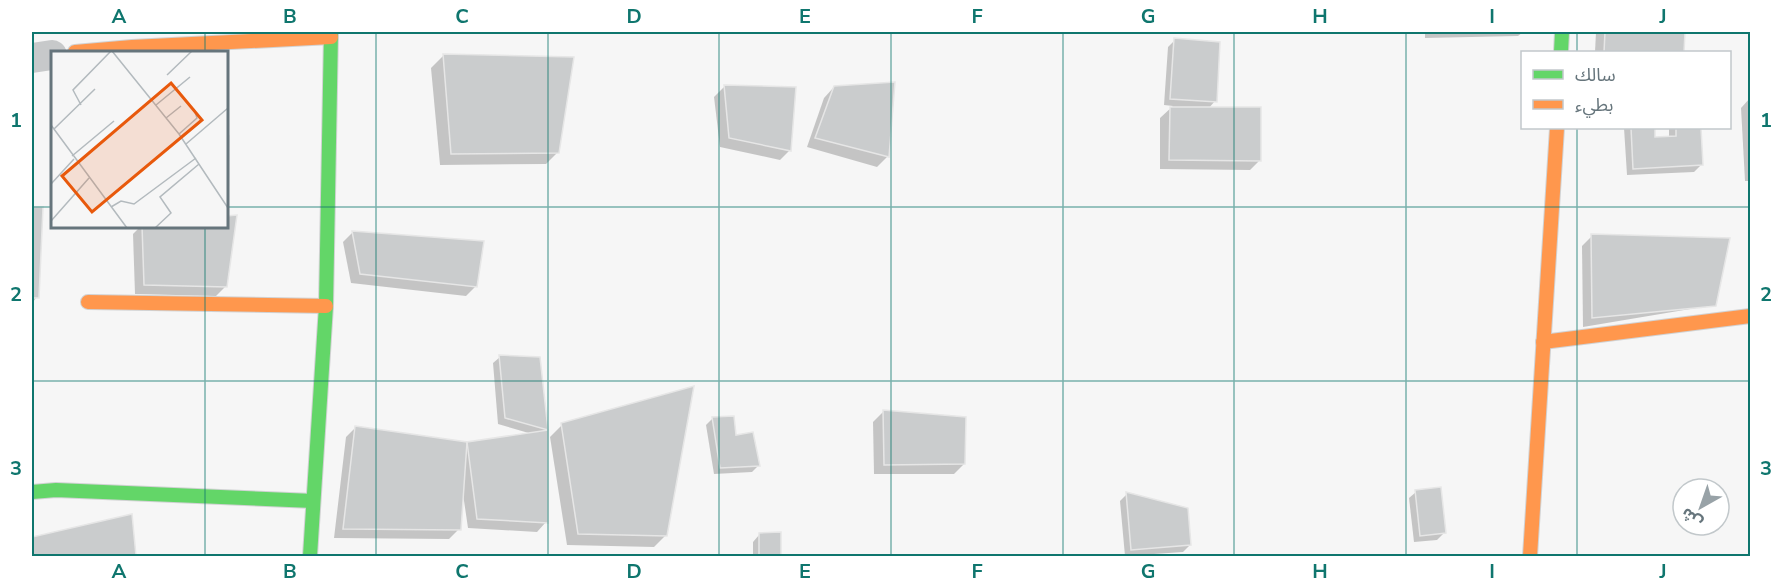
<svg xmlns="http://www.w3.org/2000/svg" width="1782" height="588" font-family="'Nunito Sans','Noto Sans Arabic',sans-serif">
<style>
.shadow{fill:#0003}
.building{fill:#cacccd;stroke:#e6e6e6;stroke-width:1.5}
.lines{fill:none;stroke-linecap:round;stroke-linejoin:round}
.fast-casing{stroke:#d1d2d3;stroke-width:16}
.slow-casing{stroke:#d1d2d3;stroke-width:16}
.street{stroke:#c7c9ca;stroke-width:30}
.fast{stroke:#63d668;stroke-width:14}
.slow{stroke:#ff974d;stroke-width:14}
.grid{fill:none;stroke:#0f766e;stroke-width:1.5;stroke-opacity:0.55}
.inset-road{fill:none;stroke:#b3babe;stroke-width:1.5}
.view{fill:#e8590c;fill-opacity:0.15;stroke:#e8590c;stroke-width:3}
.inset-edge{fill:none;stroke:#66757c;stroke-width:3}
.neatline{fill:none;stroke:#0f766e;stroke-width:2}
.grid-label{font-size:20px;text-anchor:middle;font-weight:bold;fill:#0f766e}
</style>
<rect width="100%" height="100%" fill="#f6f6f6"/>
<g class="shadow">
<path d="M 1425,32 L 1523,32 L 1518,36 L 1425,38 Z"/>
<path d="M 1596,32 L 1683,32 L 1683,52 L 1595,52 Z"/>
<path d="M 1175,40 L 1215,101 L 1208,109 L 1260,160 L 1250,170 L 1160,169 L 1160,118 L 1173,106 L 1164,105 L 1168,47 Z"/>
<path d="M 443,56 L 558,152 L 546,164 L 440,165 L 431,68 Z"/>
<path d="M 893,83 L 887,157 L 877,167 L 807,147 L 824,98 L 834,87 Z"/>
<path d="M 724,87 L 794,89 L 790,150 L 780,160 L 720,147 L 714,97 Z"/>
<path d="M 1750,98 L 1750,181 L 1745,181 L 1741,108 Z"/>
<path d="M 1624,128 L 1653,128 L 1654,139 L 1669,138 L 1669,128 L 1699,128 L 1701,165 L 1694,172 L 1627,175 Z"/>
<path d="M 32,208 L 41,208 L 37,297 L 32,303 Z"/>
<path d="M 141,226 L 226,226 L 226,286 L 216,296 L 135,294 L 133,234 Z"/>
<path d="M 353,232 L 476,286 L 466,296 L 351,283 L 343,242 Z"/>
<path d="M 1592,236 L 1714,305 L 1583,327 L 1582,246 Z"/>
<path d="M 500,357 L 538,358 L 547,430 L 546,522 L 537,532 L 468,528 L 463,494 L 459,529 L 449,539 L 334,538 L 346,437 L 355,428 L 467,444 L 532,434 L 498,424 L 493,363 Z"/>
<path d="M 883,412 L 964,464 L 954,474 L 874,474 L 873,422 Z"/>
<path d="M 713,418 L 735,437 L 759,465 L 752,472 L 714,474 L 706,425 Z"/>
<path d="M 562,425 L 666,535 L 654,547 L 567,545 L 550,437 Z"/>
<path d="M 1416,492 L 1444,533 L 1437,540 L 1414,542 L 1409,498 Z"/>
<path d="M 1127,494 L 1190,545 L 1183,552 L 1125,556 L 1120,501 Z"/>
<path d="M 130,516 L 135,556 L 32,556 L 32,539 Z"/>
<path d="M 780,533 L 779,556 L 753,556 L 753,542 L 759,535 Z"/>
</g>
<g class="building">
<path d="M 1605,32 L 1685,32 L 1684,52 L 1604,52 Z"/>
<path d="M 1174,38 L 1220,42 L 1217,102 L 1170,99 Z"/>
<path d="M 443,54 L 574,57 L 559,153 L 451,154 Z"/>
<path d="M 895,82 L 889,157 L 815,138 L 834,86 Z"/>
<path d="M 724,85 L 796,87 L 791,151 L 729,138 Z"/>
<path d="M 1170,107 L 1261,107 L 1261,161 L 1169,160 Z"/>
<path d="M 1631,128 L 1655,128 L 1655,137 L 1676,136 L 1676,128 L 1701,128 L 1703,165 L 1633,169 Z"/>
<path d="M 226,136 L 229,136 L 228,206 L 226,205 Z"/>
<path d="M 32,207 L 43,207 L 39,298 L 32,298 Z"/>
<path d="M 237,215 L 227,287 L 144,285 L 142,226 L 226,226 L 226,216 Z"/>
<path d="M 352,231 L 484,241 L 477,287 L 360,274 Z"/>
<path d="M 1591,234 L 1730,238 L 1716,306 L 1592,318 Z"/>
<path d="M 499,355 L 540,357 L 548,430 L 505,418 Z"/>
<path d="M 694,386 L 667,536 L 578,534 L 561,423 Z"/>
<path d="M 883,410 L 966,417 L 965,464 L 884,465 Z"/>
<path d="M 734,416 L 736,435 L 753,432 L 760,466 L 720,468 L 712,417 Z"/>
<path d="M 355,426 L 467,442 L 461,530 L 343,529 Z"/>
<path d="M 548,430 L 548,523 L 477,519 L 467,442 Z"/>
<path d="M 1441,487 L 1446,533 L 1420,536 L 1415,490 Z"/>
<path d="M 1126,492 L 1188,508 L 1191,545 L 1131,550 Z"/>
<path d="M 132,514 L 136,556 L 32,556 L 32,537 Z"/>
<path d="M 781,532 L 781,556 L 759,556 L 759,533 Z"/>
</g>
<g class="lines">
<defs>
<g id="fast">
<path d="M 1561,52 L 1562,32"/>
<path d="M 32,492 L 56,490 L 313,501"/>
<path d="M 310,556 L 326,306 L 331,32"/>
</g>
<g id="slow">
<path d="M 75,52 L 132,47 L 331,37"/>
<path d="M 88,302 L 326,306"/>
<path d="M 1543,342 L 1750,316"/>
<path d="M 1530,556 L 1557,128"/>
</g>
</defs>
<use href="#fast" class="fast-casing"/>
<use href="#slow" class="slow-casing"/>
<path class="street" d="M 32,58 L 52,55"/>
<use href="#fast" class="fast"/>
<use href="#slow" class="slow"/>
</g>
<path class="grid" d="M 205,32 L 205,52M 376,32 L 376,556M 548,32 L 548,556M 719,32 L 719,556M 891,32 L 891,556M 1063,32 L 1063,556M 1234,32 L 1234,556M 1406,32 L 1406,556M 1577,32 L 1577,52M 1577,128 L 1577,556M 32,207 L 52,207M 226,207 L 1750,207M 205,226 L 205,556M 32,381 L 1750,381"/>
<g transform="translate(51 51)">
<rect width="177" height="177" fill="#f6f6f6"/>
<path class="inset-road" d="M 61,0 L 128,83 L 177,157M 116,24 L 141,0M 30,54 L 22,39 L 60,0M 105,54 L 139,26M 115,67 L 130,55M 0,74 L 76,177M 3,78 L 44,38M 128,83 L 146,67 L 143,58M 135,93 L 177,57M 21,105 L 63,70M 0,133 L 23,108M 60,156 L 70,150 L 83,153 L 145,107M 0,170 L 38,127M 104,177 L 120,162 L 109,146 L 148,113"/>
<path class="view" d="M 120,32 L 151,69 L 41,161 L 11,125 Z"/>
<rect width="177" height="177" class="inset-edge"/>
</g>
<rect width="1782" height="588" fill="none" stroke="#ffffff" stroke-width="66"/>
<rect x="1521" y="51" width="210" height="78" fill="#ffffff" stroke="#c2c8cb" stroke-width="1.5"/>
<rect x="1533" y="70" width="30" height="9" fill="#63d668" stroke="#c2c8cb" stroke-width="1.5"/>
<text x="1575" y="81" font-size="18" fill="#66757c">سالك</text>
<rect x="1533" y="100" width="30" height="9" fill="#ff974d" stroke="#c2c8cb" stroke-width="1.5"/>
<text x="1575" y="111" font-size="18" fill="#66757c">بطيء</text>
<g transform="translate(1701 507) rotate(220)"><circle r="28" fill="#ffffff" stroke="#c2c8cb" stroke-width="1.5"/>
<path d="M0-4.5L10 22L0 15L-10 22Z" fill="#98a2a7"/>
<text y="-9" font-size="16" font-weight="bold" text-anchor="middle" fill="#66757c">ش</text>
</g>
<rect x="33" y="33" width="1716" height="522" class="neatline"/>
<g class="grid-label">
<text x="119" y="23">A</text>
<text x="290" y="23">B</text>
<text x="462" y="23">C</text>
<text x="634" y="23">D</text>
<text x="805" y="23">E</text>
<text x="977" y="23">F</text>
<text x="1148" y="23">G</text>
<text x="1320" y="23">H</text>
<text x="1492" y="23">I</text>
<text x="1663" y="23">J</text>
<text x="16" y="127">1</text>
<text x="1766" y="127">1</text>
<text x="16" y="301">2</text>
<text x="1766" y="301">2</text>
<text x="16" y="475">3</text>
<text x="1766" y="475">3</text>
<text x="119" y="578">A</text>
<text x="290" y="578">B</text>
<text x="462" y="578">C</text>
<text x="634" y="578">D</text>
<text x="805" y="578">E</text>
<text x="977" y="578">F</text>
<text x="1148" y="578">G</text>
<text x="1320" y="578">H</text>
<text x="1492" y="578">I</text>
<text x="1663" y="578">J</text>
</g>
</svg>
